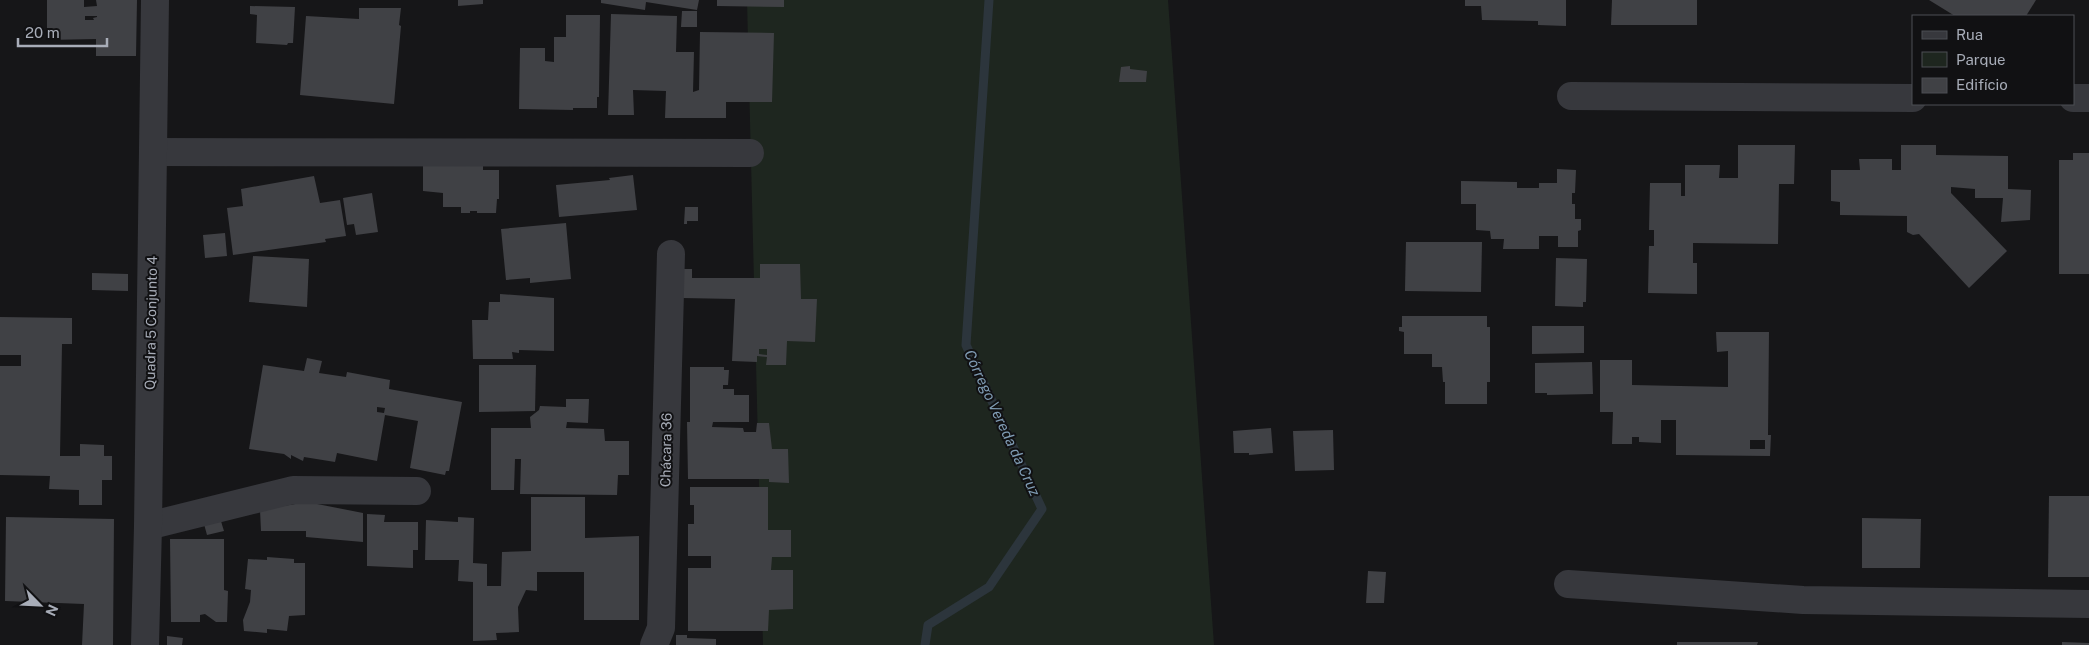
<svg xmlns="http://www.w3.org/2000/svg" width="2089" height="645" font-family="'Public Sans',sans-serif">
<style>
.green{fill:#1e261f}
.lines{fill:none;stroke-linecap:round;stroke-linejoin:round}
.stream{stroke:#2c353c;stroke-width:9}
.building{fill:#404145;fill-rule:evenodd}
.street{stroke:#37383d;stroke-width:28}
.labels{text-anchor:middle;stroke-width:4;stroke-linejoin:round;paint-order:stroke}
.street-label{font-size:14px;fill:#a8adb8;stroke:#111113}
.water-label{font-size:15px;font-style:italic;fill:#7f9bb3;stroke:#111113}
</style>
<rect width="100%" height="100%" fill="#161618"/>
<path class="green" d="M 747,0 L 1168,0 L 1214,645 L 763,645 Z"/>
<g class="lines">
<path class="stream" d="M 925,645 L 928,625 L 989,587 L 1042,509 L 966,345 L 989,0"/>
</g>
<g class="building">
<path d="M 47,0 L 84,0 L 84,7 L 97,6 L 96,0 L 137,0 L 136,56 L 96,56 L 96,39 L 47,40 ZM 85,16 L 97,16 L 97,17 L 93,18 L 94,20 L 85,20 Z"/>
<path d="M 458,0 L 483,0 L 483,4 L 458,6 Z"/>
<path d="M 601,0 L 699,0 L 697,10 L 646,2 L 645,10 L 601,3 Z"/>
<path d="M 717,0 L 784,0 L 784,7 L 717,6 Z"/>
<path d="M 1465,0 L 1566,0 L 1566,26 L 1538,25 L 1538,21 L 1482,20 L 1481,6 L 1465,6 Z"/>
<path d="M 1612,0 L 1697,0 L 1697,25 L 1611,25 Z"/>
<path d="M 1929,0 L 2036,0 L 2026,16 L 1955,16 Z"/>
<path d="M 250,6 L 295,7 L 293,43 L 288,43 L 287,45 L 256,43 L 257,15 L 250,14 Z"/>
<path d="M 359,8 L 401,8 L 399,25 L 401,26 L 394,104 L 300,95 L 306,16 L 359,19 Z"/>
<path d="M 682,11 L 697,11 L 697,27 L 681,27 Z"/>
<path d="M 611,14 L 677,16 L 676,52 L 694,52 L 693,92 L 699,90 L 700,32 L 774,33 L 772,102 L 726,102 L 726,118 L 665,118 L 666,91 L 633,90 L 634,115 L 608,115 Z"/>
<path d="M 566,15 L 600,15 L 599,97 L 597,97 L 597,108 L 573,108 L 573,110 L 519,109 L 520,48 L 545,48 L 545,61 L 554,62 L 554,37 L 566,37 Z"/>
<path d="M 1130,66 L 1130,69 L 1147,71 L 1146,82 L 1119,82 L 1121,67 Z"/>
<path d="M 1738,145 L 1795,145 L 1794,184 L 1779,184 L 1778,244 L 1693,243 L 1693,263 L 1697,263 L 1697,294 L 1648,293 L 1649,246 L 1654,246 L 1654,230 L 1649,230 L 1650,183 L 1681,183 L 1681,196 L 1685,196 L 1685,165 L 1720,165 L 1719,178 L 1738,178 Z"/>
<path d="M 1901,145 L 1936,145 L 1936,155 L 2008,156 L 2008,189 L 2031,190 L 2030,220 L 2001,222 L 2003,198 L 1975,198 L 1975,189 L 1951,187 L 1951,193 L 2007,251 L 1969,288 L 1919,234 L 1913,235 L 1907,232 L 1907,216 L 1840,215 L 1840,202 L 1831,201 L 1831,170 L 1860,170 L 1859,159 L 1892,159 L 1892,170 L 1901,170 Z"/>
<path d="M 2073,153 L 2089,153 L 2089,274 L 2059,274 L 2059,160 L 2073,160 Z"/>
<path d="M 423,163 L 483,166 L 483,170 L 499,170 L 499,199 L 497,199 L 496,213 L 477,213 L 477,211 L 470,211 L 470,213 L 461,213 L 461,207 L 443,207 L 443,193 L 423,191 Z"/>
<path d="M 1557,169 L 1576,170 L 1575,193 L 1572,193 L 1572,204 L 1575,204 L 1575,219 L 1581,219 L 1581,230 L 1578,231 L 1578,247 L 1558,247 L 1558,236 L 1539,236 L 1539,249 L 1503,249 L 1504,239 L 1491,239 L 1490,231 L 1476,230 L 1476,204 L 1461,204 L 1461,181 L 1517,182 L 1517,188 L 1539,188 L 1539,183 L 1557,183 Z"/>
<path d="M 633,175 L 637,210 L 559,217 L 556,185 L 610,180 L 609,178 Z"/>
<path d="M 314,176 L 320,203 L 340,200 L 346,236 L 325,239 L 326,242 L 233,255 L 227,208 L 243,206 L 241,189 Z"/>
<path d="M 372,193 L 378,232 L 356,235 L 354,224 L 347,225 L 343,198 Z"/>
<path d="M 685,207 L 698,207 L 698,221 L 687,221 L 687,224 L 684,224 Z"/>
<path d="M 566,223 L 571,279 L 530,283 L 530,278 L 506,280 L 501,229 Z"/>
<path d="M 225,233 L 227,256 L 205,258 L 203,235 Z"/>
<path d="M 1406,242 L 1482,242 L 1481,292 L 1405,291 Z"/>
<path d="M 253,256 L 309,259 L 307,307 L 249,302 Z"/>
<path d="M 1556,258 L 1587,259 L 1586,302 L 1583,302 L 1583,307 L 1555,306 Z"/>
<path d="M 760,264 L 800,264 L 801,299 L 817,299 L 815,342 L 787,341 L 786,365 L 766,365 L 767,357 L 757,356 L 757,362 L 732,361 L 735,299 L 682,298 L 683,269 L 692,269 L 692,278 L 760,278 ZM 759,349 L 767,349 L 767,355 L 759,354 Z"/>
<path d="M 92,273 L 128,274 L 128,291 L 92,290 Z"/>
<path d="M 500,294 L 554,298 L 554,351 L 519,350 L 519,353 L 512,352 L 513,359 L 473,359 L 472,320 L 488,320 L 489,302 L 500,302 Z"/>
<path d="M 1402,316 L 1487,316 L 1487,327 L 1490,327 L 1490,382 L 1487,382 L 1487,404 L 1445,404 L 1445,382 L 1443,382 L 1442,367 L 1432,367 L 1432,354 L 1404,354 L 1404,332 L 1399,331 L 1399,327 L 1402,327 Z"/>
<path d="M 0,317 L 72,318 L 72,344 L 62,344 L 60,456 L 80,456 L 80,444 L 104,445 L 104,456 L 112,456 L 112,480 L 102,480 L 102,505 L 79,505 L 79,490 L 49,489 L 50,476 L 0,475 L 0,366 L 21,366 L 21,355 L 0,355 Z"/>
<path d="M 1532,326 L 1584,326 L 1584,353 L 1532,354 Z"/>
<path d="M 1716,332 L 1769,332 L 1768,435 L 1771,435 L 1770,456 L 1676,455 L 1676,420 L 1661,420 L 1661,443 L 1639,442 L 1639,437 L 1632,437 L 1632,444 L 1612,444 L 1613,412 L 1600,412 L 1600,360 L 1632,360 L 1632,385 L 1728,387 L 1728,351 L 1717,352 ZM 1750,440 L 1765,440 L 1765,449 L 1750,449 Z"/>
<path d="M 307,358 L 322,361 L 319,373 L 346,377 L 347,372 L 390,380 L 389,389 L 462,402 L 449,471 L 446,471 L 445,475 L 410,468 L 418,421 L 385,415 L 377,461 L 337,453 L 335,462 L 304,457 L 303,461 L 291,455 L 291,459 L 284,454 L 249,449 L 263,365 L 304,371 ZM 377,407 L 385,408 L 384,413 L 377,412 Z"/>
<path d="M 1592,362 L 1593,394 L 1547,395 L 1547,393 L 1535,393 L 1535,363 Z"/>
<path d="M 479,365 L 536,365 L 535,411 L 479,412 Z"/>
<path d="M 690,367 L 724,367 L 724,370 L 729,370 L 728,385 L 723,385 L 723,389 L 734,389 L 734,395 L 749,395 L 749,422 L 713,422 L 712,427 L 743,428 L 744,432 L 756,432 L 757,423 L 769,423 L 772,449 L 788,449 L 789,483 L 769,482 L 769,479 L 688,479 L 687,422 L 690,422 Z"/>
<path d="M 566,399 L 589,399 L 588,423 L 567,422 L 566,428 L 604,429 L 605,441 L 629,441 L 629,475 L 618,475 L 617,495 L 520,494 L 521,459 L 515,459 L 514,490 L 491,490 L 491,428 L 531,428 L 530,417 L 539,410 L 540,406 L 566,407 Z"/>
<path d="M 1271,428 L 1273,453 L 1249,455 L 1249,453 L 1234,453 L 1233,431 Z"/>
<path d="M 1333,430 L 1334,470 L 1295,471 L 1293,431 Z"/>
<path d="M 690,487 L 768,487 L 768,530 L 791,530 L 791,557 L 772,557 L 771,570 L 793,570 L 793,609 L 769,610 L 768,631 L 688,631 L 688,568 L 711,568 L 711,556 L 688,556 L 688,524 L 694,524 L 694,505 L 690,505 Z"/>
<path d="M 2049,496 L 2089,496 L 2089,577 L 2048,577 Z"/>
<path d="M 531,497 L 585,497 L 585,538 L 639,536 L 639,620 L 584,620 L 584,572 L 537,572 L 537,591 L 526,590 L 518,607 L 519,632 L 496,633 L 497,640 L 473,641 L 473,582 L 458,581 L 459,560 L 425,560 L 426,520 L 458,522 L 458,517 L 474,518 L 473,563 L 487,564 L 487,586 L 501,586 L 502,552 L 531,551 Z"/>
<path d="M 307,502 L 363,513 L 363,542 L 306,537 L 306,531 L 261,531 L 260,510 Z"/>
<path d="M 367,514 L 385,515 L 384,522 L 418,522 L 418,550 L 413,550 L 413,568 L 367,566 Z"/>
<path d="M 6,517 L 114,519 L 113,645 L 82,645 L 84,604 L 5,601 Z"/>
<path d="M 220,518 L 224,531 L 207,535 L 204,524 Z"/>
<path d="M 1862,518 L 1921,519 L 1920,568 L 1862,568 Z"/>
<path d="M 170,539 L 224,539 L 224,590 L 228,591 L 227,622 L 216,622 L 205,614 L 200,615 L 200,622 L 171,622 Z"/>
<path d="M 267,557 L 294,559 L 294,563 L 305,563 L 305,615 L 289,616 L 287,631 L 267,629 L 267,633 L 244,631 L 243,620 L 250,602 L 251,590 L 245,589 L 248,559 L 267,560 Z"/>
<path d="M 1368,571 L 1386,572 L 1384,603 L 1366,603 Z"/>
<path d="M 676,635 L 687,635 L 687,638 L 716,639 L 716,645 L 676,645 Z"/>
<path d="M 167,636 L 183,638 L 182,645 L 167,645 Z"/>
<path d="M 1677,642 L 1758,642 L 1757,645 L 1677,645 Z"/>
<path d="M 2062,642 L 2089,643 L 2089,645 L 2062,645 Z"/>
</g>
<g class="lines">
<g class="street">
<path d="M 1571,96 L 1913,98"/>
<path d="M 2073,98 L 2089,98"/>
<path d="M 153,152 L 750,153"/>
<path d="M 148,526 L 293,490 L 417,491"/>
<path d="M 1568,584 L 1803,600 L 2089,604"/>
<path d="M 145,645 L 148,526 L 155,0"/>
<path d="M 654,645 L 661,628 L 671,254"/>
</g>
</g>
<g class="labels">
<g class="street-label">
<text transform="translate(151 323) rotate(-89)" y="5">Quadra 5 Conjunto 4</text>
<text transform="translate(666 450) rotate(-89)" y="5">Chácara 36</text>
</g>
<g class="water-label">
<text transform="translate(1002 423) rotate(65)" y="5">Córrego Vereda da Cruz</text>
</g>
</g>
<rect x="1912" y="15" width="162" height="90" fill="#111113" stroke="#4d4f55"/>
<rect x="1922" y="31" width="25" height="8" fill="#37383d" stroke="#4d4f55"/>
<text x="1956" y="40" font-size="15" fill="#a8adb8">Rua</text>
<rect x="1922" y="52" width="25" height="15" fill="#1e261f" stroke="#4d4f55"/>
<text x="1956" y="65" font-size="15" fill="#a8adb8">Parque</text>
<rect x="1922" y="78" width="25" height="15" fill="#404145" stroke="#4d4f55"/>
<text x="1956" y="90" font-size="15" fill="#a8adb8">Edifício</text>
<g transform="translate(40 605) rotate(114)" stroke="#111113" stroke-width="4" paint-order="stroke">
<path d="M0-4L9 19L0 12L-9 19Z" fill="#a8adb8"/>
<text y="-8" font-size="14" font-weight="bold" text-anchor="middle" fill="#a8adb8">N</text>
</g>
<path d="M18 38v8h89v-8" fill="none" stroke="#a8adb8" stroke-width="2.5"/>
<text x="25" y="38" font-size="15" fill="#a8adb8" stroke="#111113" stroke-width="4" paint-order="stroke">20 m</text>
</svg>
